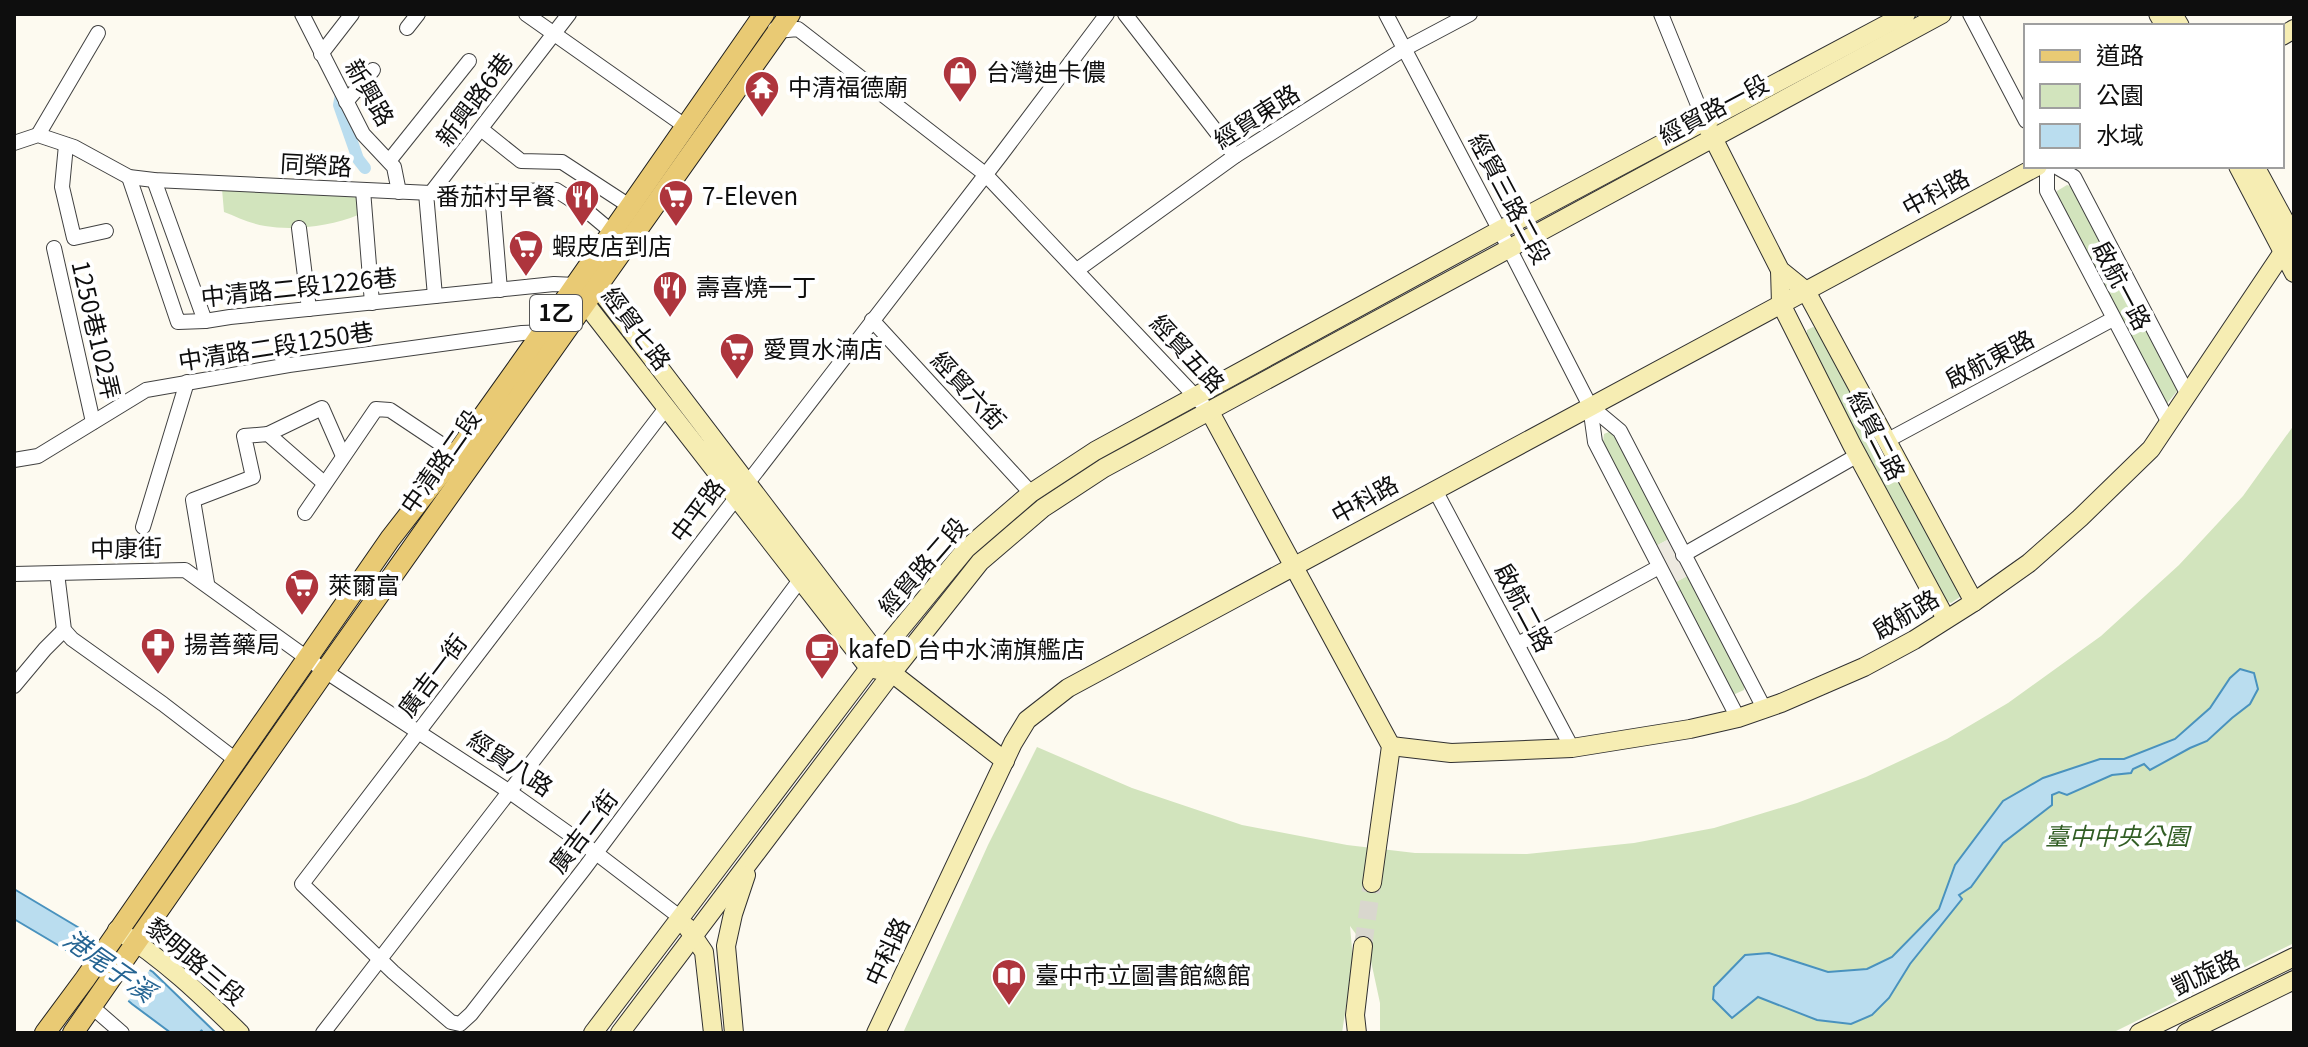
<svg xmlns="http://www.w3.org/2000/svg" width="2308" height="1047" font-family="Georgia,'Noto Sans TC',serif">
<style>
.green{fill:#d2e4bd}
.plaza{fill:#ede9e0}
.water{fill:#baddef;stroke:#4992be;stroke-width:2}
.pier{fill:#fdfaf0}
.lines{fill:none;stroke-linecap:round;stroke-linejoin:round}
.canal{stroke:#baddef;stroke-width:12}
.secondary-tunnel{stroke:#d9d7ce;stroke-width:18;stroke-dasharray:18 9;stroke-linecap:butt}
.street-casing{stroke:#414141;stroke-width:16}
.secondary-casing{stroke:#303030;stroke-width:20}
.primary-casing{stroke:#1f1f1f;stroke-width:22}
.street{stroke:#fff;stroke-width:14}
.secondary{stroke:#f6edb3;stroke-width:18}
.primary{stroke:#e9ca74;stroke-width:20}
.labels{text-anchor:middle;stroke-width:8;stroke-linejoin:round;paint-order:stroke}
.shield{fill:#fff;stroke:#565656;stroke-width:2}
.shield-label{font-size:22px;font-weight:bold;fill:#0e0e0e}
.poi-label{font-size:24px;fill:#0e0e0e;stroke:#fff;text-anchor:start}
.street-label{font-size:24px;fill:#0e0e0e;stroke:#fff}
.park-label{font-size:24px;font-style:italic;fill:#325e25;stroke:#fff}
.water-label{font-size:26px;font-style:italic;fill:#256492;stroke:#fff}
</style>
<rect width="100%" height="100%" fill="#fdfaf0"/>
<g class="green">
<path d="M 2067,185 L 2073,187 L 2178,390 L 2165,406 L 2058,200 L 2057,191 Z"/>
<path d="M 222,189 L 356,194 L 358,215 C 331,226 294,231 265,226 C 251,224 237,217 224,212 Z"/>
<path d="M 1813,327 L 1822,331 L 1960,588 L 1960,597 L 1951,603 L 1941,598 L 1866,456 L 1807,339 L 1807,330 Z"/>
<path d="M 2294,425 L 2294,943 L 2112,1033 L 1380,1033 L 1380,1003 L 1369,952 L 1350,926 L 1353,960 L 1342,1033 L 903,1033 L 988,845 L 1037,747 L 1132,788 L 1242,825 L 1347,845 L 1415,853 L 1527,854 L 1634,843 L 1714,828 L 1797,803 L 1866,777 L 1947,739 L 2008,703 L 2101,636 L 2179,565 L 2243,496 Z"/>
<path d="M 1611,431 L 1615,433 L 1669,539 L 1656,546 L 1603,442 L 1604,434 Z"/>
<path d="M 1689,575 L 1745,683 L 1744,690 L 1735,694 L 1729,691 L 1674,583 Z"/>
</g>
<path class="plaza" d="M 1669,539 L 1689,575 L 1674,583 L 1656,546 Z"/>
<g class="water">
<path d="M 2240,669 L 2254,673 L 2258,689 L 2250,704 L 2232,718 L 2207,741 L 2190,748 L 2150,770 L 2144,764 L 2133,769 L 2131,773 L 2112,775 L 2067,795 L 2059,792 L 2052,795 L 2052,805 L 2003,843 L 1971,887 L 1959,895 L 1962,899 L 1910,964 L 1889,998 L 1872,1015 L 1851,1024 L 1817,1020 L 1758,997 L 1732,1018 L 1713,999 L 1714,987 L 1745,955 L 1769,953 L 1828,972 L 1867,969 L 1892,957 L 1939,909 L 1955,865 L 2003,801 L 2043,778 L 2100,759 L 2124,759 L 2175,739 L 2210,708 L 2230,678 Z"/>
<path d="M 14,889 L 153,972 L 216,1033 L 201,1033 L 202,1030 L 199,1033 L 171,1033 L 132,1004 L 78,957 L 14,919 Z"/>
</g>
<path class="pier" d="M 93,930 L 151,968 L 126,1004 L 73,959 Z"/>
<g class="lines">
<path class="canal" d="M 342,89 L 339,105 L 358,159 L 365,168"/>
<path class="secondary-tunnel" d="M 1363,946 L 1372,883"/>
<defs>
<g id="street">
<path d="M 302,14 L 363,134 L 394,167 L 399,192"/>
<path d="M 526,14 L 685,126"/>
<path d="M 1125,14 L 1235,156"/>
<path d="M 1386,14 L 1509,248 L 1590,406 L 1595,442 L 1738,718"/>
<path d="M 1661,14 L 1705,122"/>
<path d="M 1970,14 L 2026,121"/>
<path d="M 407,28 L 418,14"/>
<path d="M 775,29 L 777,31 L 798,29 L 985,174 L 1210,412"/>
<path d="M 321,54 L 352,14"/>
<path d="M 346,102 L 373,70"/>
<path d="M 481,129 L 521,161 L 562,162 L 631,207"/>
<path d="M 38,135 L 98,33"/>
<path d="M 14,143 L 38,135 L 74,147 L 129,177 L 154,180 L 431,193 L 556,190 L 581,206 L 612,232"/>
<path d="M 66,145 L 62,187 L 74,238 L 106,231"/>
<path d="M 389,161 L 469,61"/>
<path d="M 2047,166 L 2047,191 L 2169,423"/>
<path d="M 2055,166 L 2074,177 L 2188,395"/>
<path d="M 129,177 L 178,322 L 205,321 L 230,317 L 554,284 L 576,285"/>
<path d="M 154,180 L 205,321"/>
<path d="M 363,190 L 372,303"/>
<path d="M 492,192 L 500,290"/>
<path d="M 426,193 L 435,296"/>
<path d="M 431,193 L 569,14"/>
<path d="M 299,228 L 309,309"/>
<path d="M 54,248 L 93,422"/>
<path d="M 1077,270 L 1235,156 L 1404,49 L 1470,14"/>
<path d="M 872,320 L 1031,493"/>
<path d="M 1590,406 L 1620,431 L 1765,710"/>
<path d="M 666,408 L 302,884 L 393,972 L 451,1022 L 460,1024 L 471,1014 L 584,869 L 800,580"/>
<path d="M 268,434 L 322,408 L 343,456"/>
<path d="M 1888,440 L 2113,319"/>
<path d="M 14,460 L 38,456 L 146,390 L 289,365 L 522,333 L 547,332"/>
<path d="M 1435,490 L 1572,748"/>
<path d="M 305,513 L 376,409 L 390,410 L 456,454"/>
<path d="M 143,527 L 187,382"/>
<path d="M 1683,555 L 1858,455"/>
<path d="M 57,573 L 64,630 L 72,639 L 163,704 L 236,760"/>
<path d="M 14,574 L 185,570 L 325,671 L 510,792 L 596,853 L 681,918"/>
<path d="M 207,583 L 193,500 L 253,477 L 244,436 L 268,434 L 324,483"/>
<path d="M 1518,644 L 1659,567"/>
<path d="M 14,686 L 45,649 L 64,630"/>
<path d="M 91,1006 L 122,1033"/>
<path d="M 323,1033 L 1000,156 L 1107,14"/>
</g>
<g id="secondary">
<path d="M 2158,14 L 2165,26"/>
<path d="M 2173,14 L 2180,26"/>
<path d="M 2282,36 L 2294,29"/>
<path d="M 1708,128 L 1780,270 L 1806,291 L 1974,602"/>
<path d="M 2238,166 L 2294,273"/>
<path d="M 2255,166 L 2294,238"/>
<path d="M 1780,270 L 1781,304 L 1852,445 L 1946,619"/>
<path d="M 1210,412 L 1391,746 L 1372,883"/>
<path d="M 878,670 L 869,668 L 585,303 L 576,285 L 597,286 L 892,673 L 1005,761"/>
<path d="M 1391,746 L 1451,753 L 1572,748 L 1690,729 L 1738,718 L 1781,703 L 1864,667 L 1914,640 L 1974,602 L 2029,563 L 2080,518 L 2151,449 L 2283,252 L 2294,247"/>
<path d="M 687,927 L 704,952 L 713,1033"/>
<path d="M 117,930 C 163,958 202,996 240,1033"/>
<path d="M 593,1033 L 879,655 L 966,549 L 1031,493 L 1095,451 L 1500,230 L 1906,14"/>
<path d="M 620,1033 L 892,673 L 980,562 L 1043,508 L 1104,468 L 1942,14"/>
<path d="M 734,1033 L 726,946 L 733,914 L 746,875"/>
<path d="M 876,1033 L 1013,743 L 1027,720 L 1068,688 L 2038,166"/>
<path d="M 1357,1033 L 1355,1015 L 1363,946"/>
<path d="M 2139,1033 L 2294,957"/>
<path d="M 2186,1033 L 2294,980"/>
</g>
<g id="primary">
<path d="M 45,1033 L 85,979 L 390,539 L 456,454 L 535,343 L 764,14"/>
<path d="M 73,1033 L 325,671 L 790,14"/>
</g>
</defs>
<use href="#street" class="street-casing"/>
<use href="#secondary" class="secondary-casing"/>
<use href="#primary" class="primary-casing"/>
<use href="#street" class="street"/>
<use href="#secondary" class="secondary"/>
<use href="#primary" class="primary"/>
</g>
<defs>
<symbol id="shop-pin" viewBox="-11 -11 22 30"><path d="M0 17L-7.5 6A9.5 9.5 0 1 1 7.5 6Z" fill="#ae353d" stroke="#fff"/><path d="M-5-2.5h2.3a2.7 3.5 0 0 1 5.4 0H5L5.5 6h-11ZM-1.5-2.5h3a1.5 2.3 0 0 0-3 0Z" fill="#fff"/></symbol>
<symbol id="temple-pin" viewBox="-11 -11 22 30"><path d="M0 17L-7.5 6A9.5 9.5 0 1 1 7.5 6Z" fill="#ae353d" stroke="#fff"/><path d="M0-6L5-2H3V0L6.5 2.5H4V6H1.5V3h-3V6H-4V2.5H-6.5L-3 0V-2H-5Z" fill="#fff"/></symbol>
<symbol id="restaurant-pin" viewBox="-11 -11 22 30"><path d="M0 17L-7.5 6A9.5 9.5 0 1 1 7.5 6Z" fill="#ae353d" stroke="#fff"/><path d="M-5-6h1v4h1v-4h1v4h1v-4h1v5L-1.5 .5V6h-2V.5L-5-1ZM5-6V6H3V1.5H1.5Q1.5-4 5-6Z" fill="#fff"/></symbol>
<symbol id="supermarket-pin" viewBox="-11 -11 22 30"><path d="M0 17L-7.5 6A9.5 9.5 0 1 1 7.5 6Z" fill="#ae353d" stroke="#fff"/><path d="M-6-5.5h2.5l.6 2H6L4.5 2H-2.5L-4.4-4H-6ZM-1.5 3.2a1.3 1.3 0 1 0 .1 0ZM3 3.2a1.3 1.3 0 1 0 .1 0Z" fill="#fff"/></symbol>
<symbol id="pharmacy-pin" viewBox="-11 -11 22 30"><path d="M0 17L-7.5 6A9.5 9.5 0 1 1 7.5 6Z" fill="#ae353d" stroke="#fff"/><path d="M-2-6h4v4h4v4h-4v4h-4v-4h-4v-4h4Z" fill="#fff"/></symbol>
<symbol id="cafe-pin" viewBox="-11 -11 22 30"><path d="M0 17L-7.5 6A9.5 9.5 0 1 1 7.5 6Z" fill="#ae353d" stroke="#fff"/><path d="M-5.5-4.5H6V0H3Q3 3.5 0 3.5H-2.5Q-5.5 3.5-5.5 0ZM3-3.2v2h1.7v-2ZM-6 4.5H4V6H-6Z" fill="#fff"/></symbol>
<symbol id="library-pin" viewBox="-11 -11 22 30"><path d="M0 17L-7.5 6A9.5 9.5 0 1 1 7.5 6Z" fill="#ae353d" stroke="#fff"/><path d="M-6-4Q-3-5.5-.7-3.5V5Q-3 3-6 4ZM6-4Q3-5.5 .7-3.5V5Q3 3 6 4Z" fill="#fff"/></symbol>
</defs>
<g fill-rule="evenodd">
<use href="#shop-pin" x="940" y="53" width="40" height="54"/>
<use href="#temple-pin" x="742" y="68" width="40" height="54"/>
<use href="#restaurant-pin" x="562" y="177" width="40" height="54"/>
<use href="#supermarket-pin" x="656" y="177" width="40" height="54"/>
<use href="#supermarket-pin" x="506" y="227" width="40" height="54"/>
<use href="#restaurant-pin" x="650" y="268" width="40" height="54"/>
<use href="#supermarket-pin" x="717" y="330" width="40" height="54"/>
<use href="#supermarket-pin" x="282" y="566" width="40" height="54"/>
<use href="#pharmacy-pin" x="138" y="625" width="40" height="54"/>
<use href="#cafe-pin" x="802" y="630" width="40" height="54"/>
<use href="#library-pin" x="989" y="956" width="40" height="54"/>
</g>
<g class="labels">
<rect class="shield" x="530" y="295" width="52" height="36" rx="6"/>
<g class="shield-label">
<text x="556" y="321">1乙</text>
</g>
<g class="poi-label">
<text x="986" y="81">台灣迪卡儂</text>
<text x="788" y="96">中清福德廟</text>
<text x="556" y="205" text-anchor="end">番茄村早餐</text>
<text x="702" y="205">7-Eleven</text>
<text x="552" y="255">蝦皮店到店</text>
<text x="696" y="296">壽喜燒一丁</text>
<text x="763" y="358">愛買水湳店</text>
<text x="328" y="594">萊爾富</text>
<text x="184" y="653">揚善藥局</text>
<text x="848" y="658">kafeD 台中水湳旗艦店</text>
<text x="1035" y="984">臺中市立圖書館總館</text>
</g>
<g class="street-label">
<text transform="translate(369 93) rotate(60)" y="8">新興路</text>
<text transform="translate(475 100) rotate(-53)" y="8">新興路6巷</text>
<text transform="translate(1714 110) rotate(-28)" y="8">經貿路一段</text>
<text transform="translate(1257 117) rotate(-33)" y="8">經貿東路</text>
<text transform="translate(316 166) rotate(3)" y="8">同榮路</text>
<text transform="translate(1936 193) rotate(-28)" y="8">中科路</text>
<text transform="translate(1509 199) rotate(62)" y="8">經貿三路二段</text>
<text transform="translate(2121 286) rotate(62)" y="8">啟航一路</text>
<text transform="translate(299 288) rotate(-6)" y="8">中清路二段1226巷</text>
<text transform="translate(636 329) rotate(53)" y="8">經貿七路</text>
<text transform="translate(95 330) rotate(77)" y="8">1250巷102弄</text>
<text transform="translate(276 347) rotate(-9)" y="8">中清路二段1250巷</text>
<text transform="translate(1187 354) rotate(47)" y="8">經貿五路</text>
<text transform="translate(1990 360) rotate(-28)" y="8">啟航東路</text>
<text transform="translate(968 391) rotate(47)" y="8">經貿六街</text>
<text transform="translate(1876 436) rotate(63)" y="8">經貿二路</text>
<text transform="translate(441 462) rotate(-55)" y="8">中清路二段</text>
<text transform="translate(1365 500) rotate(-29)" y="8">中科路</text>
<text transform="translate(698 511) rotate(-53)" y="8">中平路</text>
<text transform="translate(126 549) rotate(-1)" y="8">中康街</text>
<text transform="translate(923 567) rotate(-49)" y="8">經貿路二段</text>
<text transform="translate(1523 608) rotate(62)" y="8">啟航二路</text>
<text transform="translate(1906 615) rotate(-31)" y="8">啟航路</text>
<text transform="translate(433 676) rotate(-53)" y="8">廣吉一街</text>
<text transform="translate(510 764) rotate(34)" y="8">經貿八路</text>
<text transform="translate(584 832) rotate(-53)" y="8">廣吉二街</text>
<text transform="translate(888 952) rotate(-65)" y="8">中科路</text>
<text transform="translate(195 962) rotate(40)" y="8">黎明路三段</text>
<text transform="translate(2206 973) rotate(-26)" y="8">凱旋路</text>
</g>
<g class="park-label">
<text x="2117" y="845">臺中中央公園</text>
</g>
<g class="water-label">
<text transform="translate(109 966) rotate(35)" y="9">港尾子溪</text>
</g>
</g>
<rect width="2308" height="1047" fill="none" stroke="#0e0e0e" stroke-width="32"/>
<rect x="2024" y="24" width="260" height="144" fill="#ffffff" stroke="#9f9f9f" stroke-width="2"/>
<rect x="2040" y="50" width="40" height="12" fill="#e9ca74" stroke="#9f9f9f" stroke-width="2"/>
<text x="2096" y="64" font-size="24" fill="#0e0e0e">道路</text>
<rect x="2040" y="84" width="40" height="24" fill="#d2e4bd" stroke="#9f9f9f" stroke-width="2"/>
<text x="2096" y="104" font-size="24" fill="#0e0e0e">公園</text>
<rect x="2040" y="124" width="40" height="24" fill="#baddef" stroke="#9f9f9f" stroke-width="2"/>
<text x="2096" y="144" font-size="24" fill="#0e0e0e">水域</text>
</svg>
